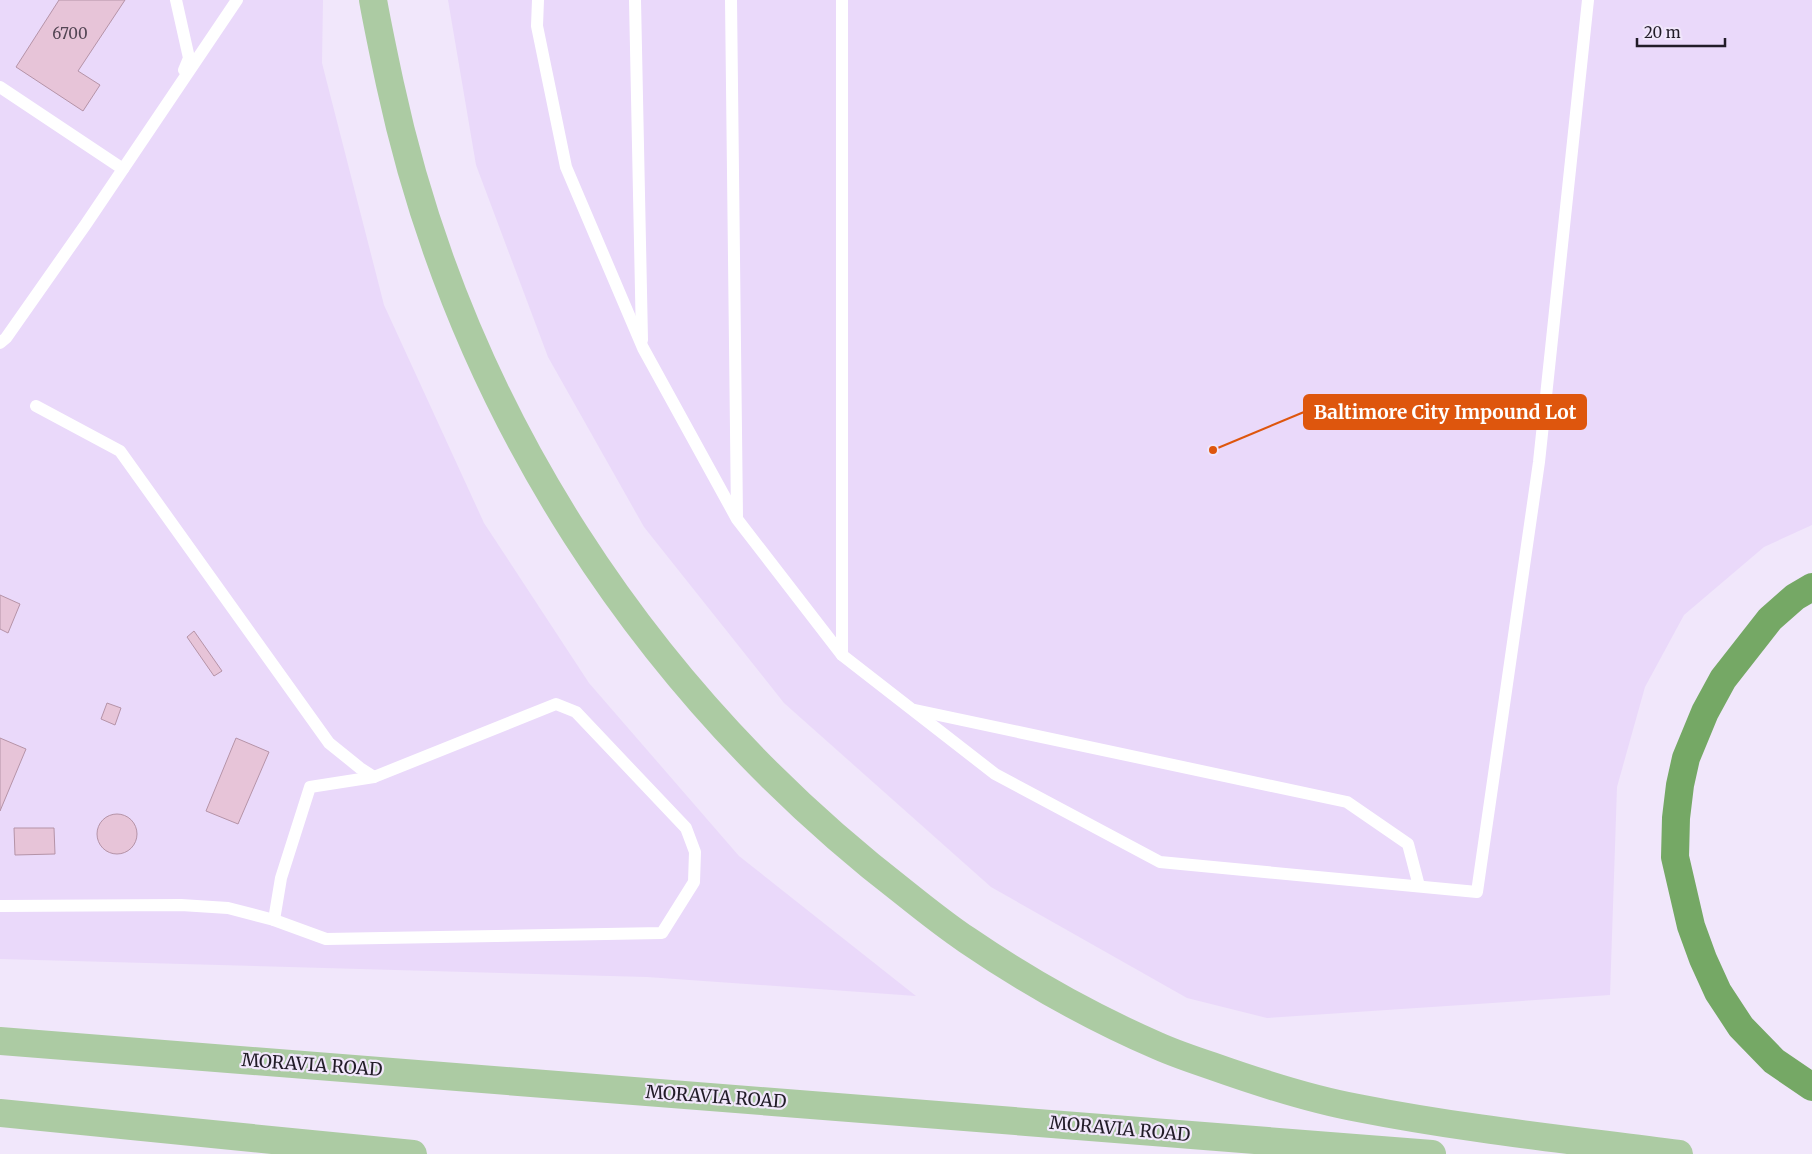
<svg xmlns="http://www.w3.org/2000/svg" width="1812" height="1154" font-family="Merriweather,serif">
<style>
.built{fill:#ead9fa}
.building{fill:#e7c4d8;stroke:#b593a7}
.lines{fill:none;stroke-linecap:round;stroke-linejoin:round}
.service{stroke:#fff;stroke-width:12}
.primary{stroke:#accba3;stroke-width:28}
.motorway{stroke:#75a865;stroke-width:28}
.labels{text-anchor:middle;stroke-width:4.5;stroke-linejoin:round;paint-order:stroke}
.number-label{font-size:15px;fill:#534654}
.street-label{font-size:18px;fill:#221c28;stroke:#f1e7fb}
.leader{fill:none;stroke:#de560d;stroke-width:2}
.callout-dot{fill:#de560d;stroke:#f1e7fb;stroke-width:2}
.callout{fill:#de560d;stroke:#de560d;stroke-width:2}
.callout-label{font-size:19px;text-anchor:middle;font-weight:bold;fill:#fff}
</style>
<rect width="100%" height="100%" fill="#f1e7fb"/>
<g class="built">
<path d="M 0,0 L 323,0 L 322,63 L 384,305 L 484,523 L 589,683 L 739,856 L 916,996 L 647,977 L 0,959 Z"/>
<path d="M 448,0 L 1812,0 L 1812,525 L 1764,547 L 1684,615 L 1645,687 L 1617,787 L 1610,995 L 1267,1018 L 1187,998 L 991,887 L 784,703 L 644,527 L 548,357 L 476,165 Z"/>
</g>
<g class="building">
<path d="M 59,0 L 125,0 L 78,71 L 100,85 L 83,111 L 16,67 Z"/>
<path d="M 0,595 L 20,604 L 8,633 L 0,629 Z"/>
<path d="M 194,631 L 222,671 L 214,676 L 187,637 Z"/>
<path d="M 107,703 L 121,708 L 115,725 L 101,719 Z"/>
<path d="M 0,738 L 26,749 L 0,811 Z"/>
<path d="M 236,738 L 269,752 L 238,824 L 206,811 Z"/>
<circle cx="117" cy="834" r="20"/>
<path d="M 14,828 L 54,828 L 55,854 L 15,855 Z"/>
</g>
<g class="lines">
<g class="service">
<path d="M 176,0 L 189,58 L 184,70"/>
<path d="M 538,0 L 537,26 L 566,167 L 643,348 L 737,519 L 842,655 L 995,774 L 1160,862 L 1477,892 L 1539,462 L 1588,0"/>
<path d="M 635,0 L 642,340"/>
<path d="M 731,0 L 737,517"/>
<path d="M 0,87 L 123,169"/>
<path d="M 0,343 L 6,338 L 86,224 L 237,0"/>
<path d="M 36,406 L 120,451 L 329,743 L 360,768 L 374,777"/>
<path d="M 842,655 L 842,0"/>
<path d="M 556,704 L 576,712 L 686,828 L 695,852 L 694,882 L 662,933 L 326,939 L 274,920 L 281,878 L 310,787 L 374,777 Z"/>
<path d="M 915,710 L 1347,802 L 1408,844 L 1419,886"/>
<path d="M 0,906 L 181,905 L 228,908 L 274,920"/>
</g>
<g class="primary">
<path d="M 373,0 C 378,28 384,56 390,84 C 460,409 644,692 906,894 C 926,910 946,926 967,940 C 1027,981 1091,1017 1158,1046 C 1176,1054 1194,1060 1212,1066 C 1260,1083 1309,1099 1358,1108 C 1464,1129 1572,1140 1679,1154"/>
<path d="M 0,1041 L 1432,1154"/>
<path d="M 0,1113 L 413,1154"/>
</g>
<path class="motorway" d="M 1812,587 L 1795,597 L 1770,619 L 1723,679 L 1705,712 L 1686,758 L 1680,785 L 1676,818 L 1675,857 L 1691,926 L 1703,959 L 1718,992 L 1741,1027 L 1774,1061 L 1812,1087"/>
</g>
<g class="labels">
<g class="number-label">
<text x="70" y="39">6700</text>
</g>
<g class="street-label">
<text transform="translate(312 1065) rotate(4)" y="6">MORAVIA ROAD</text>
<text transform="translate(716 1097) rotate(4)" y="6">MORAVIA ROAD</text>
<text transform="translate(1120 1129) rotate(5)" y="6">MORAVIA ROAD</text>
</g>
</g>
<path class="leader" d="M1213 450L1304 412"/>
<circle class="callout-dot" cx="1213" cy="450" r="5"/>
<rect class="callout" x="1304" y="395" width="282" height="34" rx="5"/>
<g class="callout-label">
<text x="1445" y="419">Baltimore City Impound Lot</text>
</g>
<path d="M1637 38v8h88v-8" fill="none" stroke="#221c28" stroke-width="2.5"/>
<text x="1644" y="38" font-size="15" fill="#221c28" stroke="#f1e7fb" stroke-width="4" paint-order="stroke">20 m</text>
</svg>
